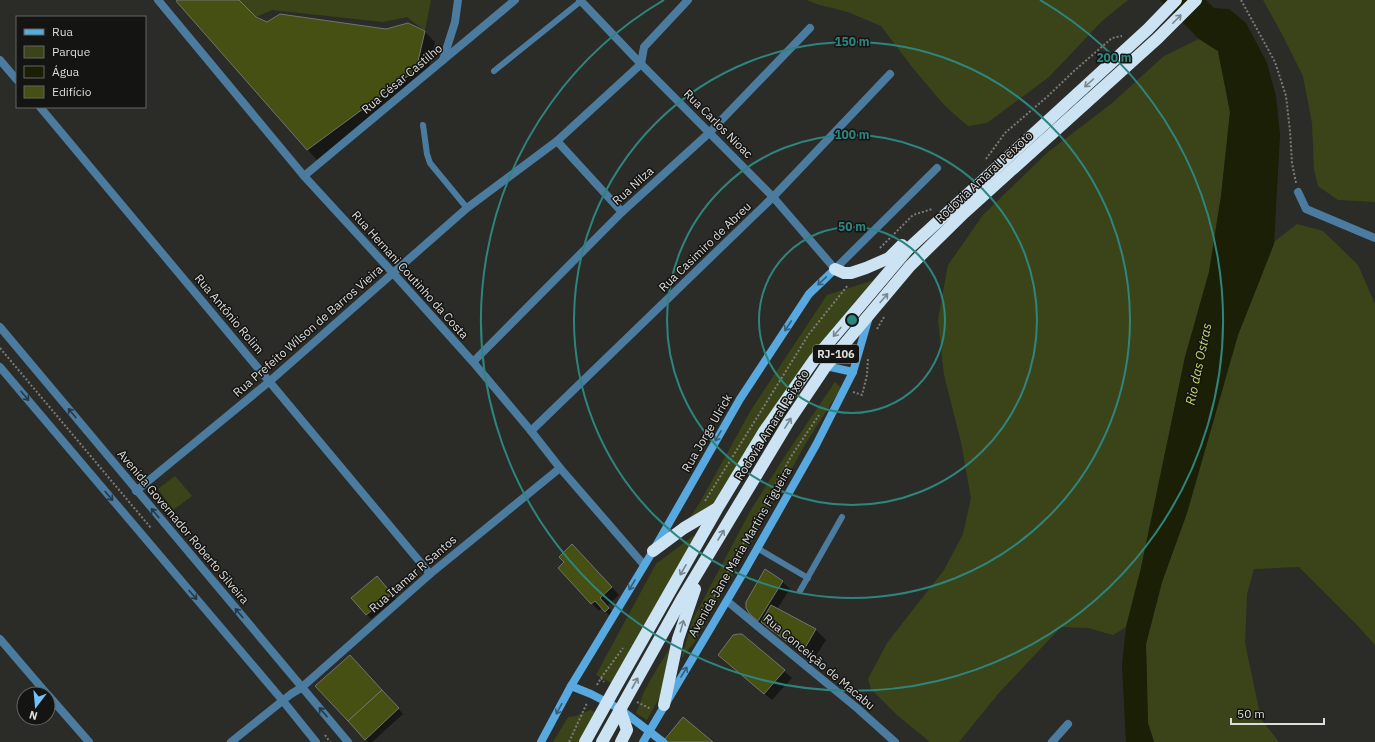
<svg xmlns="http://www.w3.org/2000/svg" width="1375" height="742" font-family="'IBM Plex Sans',sans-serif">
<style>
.green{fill:#3b4419}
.water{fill:#1a1f06}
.shadow{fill:#0007}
.building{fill:#455012;stroke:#72746f}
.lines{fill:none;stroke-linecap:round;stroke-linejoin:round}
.path{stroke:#7b7b78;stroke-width:2;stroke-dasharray:2 2;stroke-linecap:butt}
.lane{stroke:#4b7c9f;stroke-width:6}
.street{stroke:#4b7c9f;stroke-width:8}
.secondary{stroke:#57a9e0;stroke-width:8}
.highway{stroke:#cce3f4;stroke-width:12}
.oneway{stroke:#79868f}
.oneway2{stroke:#365e7a}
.oneway3{stroke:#273844}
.ring{fill:none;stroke:#2e857e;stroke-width:2}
.labels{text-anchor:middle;stroke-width:3;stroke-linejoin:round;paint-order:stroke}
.shield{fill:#141413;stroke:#a0a09e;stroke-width:1}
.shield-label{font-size:11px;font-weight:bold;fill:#dcdcda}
.street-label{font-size:12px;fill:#dcdcda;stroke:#141413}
.water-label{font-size:13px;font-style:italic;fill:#c5dc70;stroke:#141413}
.centre{fill:#2e857e;stroke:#141413;stroke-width:2}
.ring-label{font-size:12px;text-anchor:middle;font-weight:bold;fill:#2e857e;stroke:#141413;stroke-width:3;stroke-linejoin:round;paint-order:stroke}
</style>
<rect width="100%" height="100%" fill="#2b2c28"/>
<g class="green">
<path d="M 239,0 L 431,0 L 425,31 L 407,17 L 383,22 L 272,10 L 256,17 Z"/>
<path d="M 806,0 L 1128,0 L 1102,21 L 1049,77 L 987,123 L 968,126 L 945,106 L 912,67 L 881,26 L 848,12 L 820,5 Z"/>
<path d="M 1263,0 L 1375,0 L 1375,202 L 1338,200 L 1318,186 L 1314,169 L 1312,123 L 1303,76 L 1283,36 Z"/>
<path d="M 1199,39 L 1218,51 L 1230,112 L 1221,196 L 1209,272 L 1185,357 L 1141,568 L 1126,627 L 1113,635 L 1088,628 L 1061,627 L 998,694 L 959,742 L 930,742 L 897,715 L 871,689 L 868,679 L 887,643 L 944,570 L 963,534 L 971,498 L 961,442 L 944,375 L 938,320 L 948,265 L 983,215 L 1048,152 L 1111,104 L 1164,56 Z"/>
<path d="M 1297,224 L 1323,231 L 1358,265 L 1375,304 L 1375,645 L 1358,626 L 1299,567 L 1254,569 L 1247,594 L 1245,643 L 1261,719 L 1279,742 L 1154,742 L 1148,723 L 1146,644 L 1162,582 L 1187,513 L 1238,335 L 1275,241 Z"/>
<path d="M 874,280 L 834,327 L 797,374 L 714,504 L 686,523 L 699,504 L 751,410 L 827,295 Z"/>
<path d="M 835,382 L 841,388 L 806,443 L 696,640 L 681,659 L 693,619 L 752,508 L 787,453 Z"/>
<path d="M 175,476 L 192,496 L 173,510 L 158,489 Z"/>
<path d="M 696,534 L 685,555 L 613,684 L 596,675 L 656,564 Z"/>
<path d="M 672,645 L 660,696 L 647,720 L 636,713 C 639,706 641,699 644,692 C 652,676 662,660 672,645 Z"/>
<path d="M 590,710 L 598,713 L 581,742 L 553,742 L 568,717 L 576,716 Z"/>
</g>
<path class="water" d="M 1160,0 L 1206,0 L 1214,8 L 1229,9 L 1246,23 L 1267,63 L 1276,96 L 1280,135 L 1274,244 L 1238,335 L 1187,513 L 1162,582 L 1146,644 L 1148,723 L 1154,742 L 1126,742 L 1122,665 L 1126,627 L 1141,568 L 1185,357 L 1209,272 L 1221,196 L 1230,112 L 1218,51 L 1199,39 Z"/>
<g class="shadow">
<path d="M 179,0 L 237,0 L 255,18 L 267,24 L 425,32 L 435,42 L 426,80 L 317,160 L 308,150 Z"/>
<path d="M 580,553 L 619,595 L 607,606 L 616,616 L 613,619 L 602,608 L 599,611 L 559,568 Z"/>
<path d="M 765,570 L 783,582 L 790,589 L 777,609 L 816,630 L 826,640 L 812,662 L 767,626 L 766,627 L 760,624 L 752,616 Z"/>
<path d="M 381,582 L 396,599 L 371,619 L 352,598 Z"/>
<path d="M 742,635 L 792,678 L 772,700 L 726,662 Z"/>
<path d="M 350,656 L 403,714 L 372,742 L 368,742 L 365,739 Z"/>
</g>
<g class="building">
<path d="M 178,0 L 239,0 L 256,17 L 267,22 L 280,14 L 386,29 L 408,23 L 425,31 L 416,70 L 307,150 L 176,1 Z"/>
<path d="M 572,544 L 612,587 L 600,598 L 609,608 L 605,612 L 595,601 L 591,604 L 558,568 L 564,562 L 559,557 Z"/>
<path d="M 765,569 L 783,581 L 758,621 L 752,616 L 749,613 L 746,608 L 746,602 Z"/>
<path d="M 377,576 L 392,594 L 366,615 L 351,598 Z"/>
<path d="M 771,605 L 816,629 L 802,653 L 761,622 Z"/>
<path d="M 739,634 L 742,634 L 785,670 L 764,694 L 718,655 L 733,635 Z"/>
<path d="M 350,655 L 382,690 L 348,721 L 315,686 Z"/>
<path d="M 382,690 L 399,708 L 365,740 L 348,721 Z"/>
<path d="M 683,717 L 713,742 L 668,742 L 665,739 Z"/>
</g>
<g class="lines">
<g class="path">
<path d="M 1241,0 L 1275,62 L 1286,96 L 1290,131 L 1292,163 L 1296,183"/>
<path d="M 986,159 L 1005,133 L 1048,96 L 1074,71 L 1112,38 L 1122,36"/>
<path d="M 880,248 L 913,215 L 932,209"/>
<path d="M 877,329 L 884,317"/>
<path d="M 0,348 L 151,528"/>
<path d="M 853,392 L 862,395 L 867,375 L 868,358"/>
<path d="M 705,501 L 809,334 L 848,285"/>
<path d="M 693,635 L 792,455 L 819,415"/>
<path d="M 601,678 L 623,648"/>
<path d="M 597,685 L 601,678 L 604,682"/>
<path d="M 637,702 L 651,709"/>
<path d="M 325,735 L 330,742"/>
<path d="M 569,742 L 587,703"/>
</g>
<g class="lane">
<path d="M 494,71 L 581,1"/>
<path d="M 423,125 L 427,154 L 430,163 L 467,208"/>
<path d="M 757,548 L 808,578"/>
<path d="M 800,591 L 842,517"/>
</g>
<g class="street">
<path d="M 158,0 L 304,176 L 393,273 L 473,362 L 531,431 L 560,468 L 644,565"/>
<path d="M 580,0 L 641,64 L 773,197 L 835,269 L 937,168"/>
<path d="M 0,60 L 17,80"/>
<path d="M 443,60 L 455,22 L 458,0"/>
<path d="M 40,107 L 430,574"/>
<path d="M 557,141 L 622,212"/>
<path d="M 304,176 L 515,0"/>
<path d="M 1298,192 L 1306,209 L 1375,238"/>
<path d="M 0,327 L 348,742"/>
<path d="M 473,362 L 622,212 L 709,133 L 810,28"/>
<path d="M 0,367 L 283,701 L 316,742"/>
<path d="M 531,431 L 773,197 L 890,74"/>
<path d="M 136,491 L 270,381 L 467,208 L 557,141 L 641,64 L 644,47 L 688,0"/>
<path d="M 727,601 L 857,708 L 895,742"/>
<path d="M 0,639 L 47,694"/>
<path d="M 48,695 L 89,742"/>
<path d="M 231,742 L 291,694 L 301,688 L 430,574 L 560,468"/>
<path d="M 1052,742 L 1068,724"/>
</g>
<g class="secondary">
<path d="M 826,366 L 853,372"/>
<path d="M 571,686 L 591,694 L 620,709 L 663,742"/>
<path d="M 541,742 L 571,686 L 653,551 L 740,399 L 809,294 L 835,269"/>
<path d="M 643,742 L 745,570 L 816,445 L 853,372 L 869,317"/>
</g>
<g class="highway">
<path d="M 835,269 L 844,273 L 851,273 L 866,268 L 889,258 L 902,245"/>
<path d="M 653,551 L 684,528 L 716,509"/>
<path d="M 664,705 L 678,639 L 695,589"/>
<path d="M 620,709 L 627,730 L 621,742"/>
<path d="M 585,742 L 615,688 L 717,509 L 763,433 L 814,360 L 908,249 L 1148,29 L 1176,0"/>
<path d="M 602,742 L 683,597 L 789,421 L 826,366 L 910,266 L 964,213 L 1158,38 L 1196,0"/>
</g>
</g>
<defs><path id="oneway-shaft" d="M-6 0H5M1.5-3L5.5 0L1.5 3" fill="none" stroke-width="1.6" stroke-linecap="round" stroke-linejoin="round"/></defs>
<g class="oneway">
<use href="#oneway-shaft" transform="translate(1177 19) rotate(-45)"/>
<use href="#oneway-shaft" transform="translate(1089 83) rotate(138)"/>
<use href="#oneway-shaft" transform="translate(884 298) rotate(-50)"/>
<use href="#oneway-shaft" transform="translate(837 332) rotate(130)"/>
<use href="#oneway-shaft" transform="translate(788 423) rotate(-58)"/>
<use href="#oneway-shaft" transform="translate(721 535) rotate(-59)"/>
<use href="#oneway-shaft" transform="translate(683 570) rotate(120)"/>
<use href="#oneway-shaft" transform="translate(682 626) rotate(-74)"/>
<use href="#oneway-shaft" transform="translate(635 683) rotate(-61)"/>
</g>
<g class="oneway2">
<use href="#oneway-shaft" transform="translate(822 281) rotate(136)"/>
<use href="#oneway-shaft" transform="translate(788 326) rotate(123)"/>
<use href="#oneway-shaft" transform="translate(718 436) rotate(120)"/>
<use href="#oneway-shaft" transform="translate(632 585) rotate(121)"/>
<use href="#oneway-shaft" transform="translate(684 672) rotate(-59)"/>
<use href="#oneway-shaft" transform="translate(559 709) rotate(118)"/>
</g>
<g class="oneway3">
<use href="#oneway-shaft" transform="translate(25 396) rotate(50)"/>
<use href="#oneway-shaft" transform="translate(72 413) rotate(-130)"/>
<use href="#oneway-shaft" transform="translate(109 496) rotate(50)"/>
<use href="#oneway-shaft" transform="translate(155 513) rotate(-130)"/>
<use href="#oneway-shaft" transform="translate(193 595) rotate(50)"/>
<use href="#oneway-shaft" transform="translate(239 613) rotate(-130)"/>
<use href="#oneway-shaft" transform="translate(323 712) rotate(-131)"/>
</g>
<g class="ring">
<circle cx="852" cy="320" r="93"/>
<circle cx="852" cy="320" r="185"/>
<circle cx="852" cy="320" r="278"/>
<path d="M1040 0A371 371 0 1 1 664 0"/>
</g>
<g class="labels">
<rect class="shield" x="813" y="345" width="46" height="18" rx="3"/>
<g class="shield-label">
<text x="836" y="358">RJ-106</text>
</g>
<g class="street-label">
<text transform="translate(402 79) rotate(-40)" y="4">Rua César Castilho</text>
<text transform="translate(718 124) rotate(45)" y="4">Rua Carlos Nioac</text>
<text transform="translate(984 177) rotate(-43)" y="4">Rodovia Amaral Peixoto</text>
<text transform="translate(633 186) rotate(-42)" y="4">Rua Nilza</text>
<text transform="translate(705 247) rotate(-44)" y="4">Rua Casimiro de Abreu</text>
<text transform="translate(410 275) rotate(48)" y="4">Rua Hernani Coutinho da Costa</text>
<text transform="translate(229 314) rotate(50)" y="4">Rua Antônio Rolim</text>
<text transform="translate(308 331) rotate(-41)" y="4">Rua Prefeito Wilson de Barros Vieira</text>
<text transform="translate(772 425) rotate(-58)" y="4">Rodovia Amaral Peixoto</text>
<text transform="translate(707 433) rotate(-60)" y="4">Rua Jorge Ulrick</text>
<text transform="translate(183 527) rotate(50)" y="4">Avenida Governador Roberto Silveira</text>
<text transform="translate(740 552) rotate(-60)" y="4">Avenida Jane Maria Martins Figueira</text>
<text transform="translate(413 574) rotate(-41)" y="4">Rua Itamar R Santos</text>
<text transform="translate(819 662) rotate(40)" y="4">Rua Conceição de Macabu</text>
</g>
<g class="water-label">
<text transform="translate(1198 364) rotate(-78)" y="5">Rio das Ostras</text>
</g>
</g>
<circle cx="852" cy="320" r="6" class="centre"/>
<g class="ring-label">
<text x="852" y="46">150 m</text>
<text x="1114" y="62">200 m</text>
<text x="852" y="139">100 m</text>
<text x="852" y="231">50 m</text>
</g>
<rect x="16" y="16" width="130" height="92" fill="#141413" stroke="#646463"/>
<rect x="24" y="29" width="20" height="6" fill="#57a9e0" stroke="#646463"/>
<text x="52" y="36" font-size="12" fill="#dcdcda">Rua</text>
<rect x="24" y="46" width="20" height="12" fill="#3b4419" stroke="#646463"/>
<text x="52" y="56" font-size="12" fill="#dcdcda">Parque</text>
<rect x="24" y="66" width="20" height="12" fill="#1a1f06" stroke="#646463"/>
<text x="52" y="76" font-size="12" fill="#dcdcda">Água</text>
<rect x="24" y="86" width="20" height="12" fill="#455012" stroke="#646463"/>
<text x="52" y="96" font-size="12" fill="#dcdcda">Edifício</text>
<g transform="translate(36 706) rotate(196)"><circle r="19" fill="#141413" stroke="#646463"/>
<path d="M0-3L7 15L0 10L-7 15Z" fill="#74c0f6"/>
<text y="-6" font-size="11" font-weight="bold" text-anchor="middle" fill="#dcdcda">N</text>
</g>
<path d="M1231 718v6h93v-6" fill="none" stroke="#dcdcda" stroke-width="2"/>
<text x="1237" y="718" font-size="12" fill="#dcdcda" stroke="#141413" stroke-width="3" paint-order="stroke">50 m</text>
</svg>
